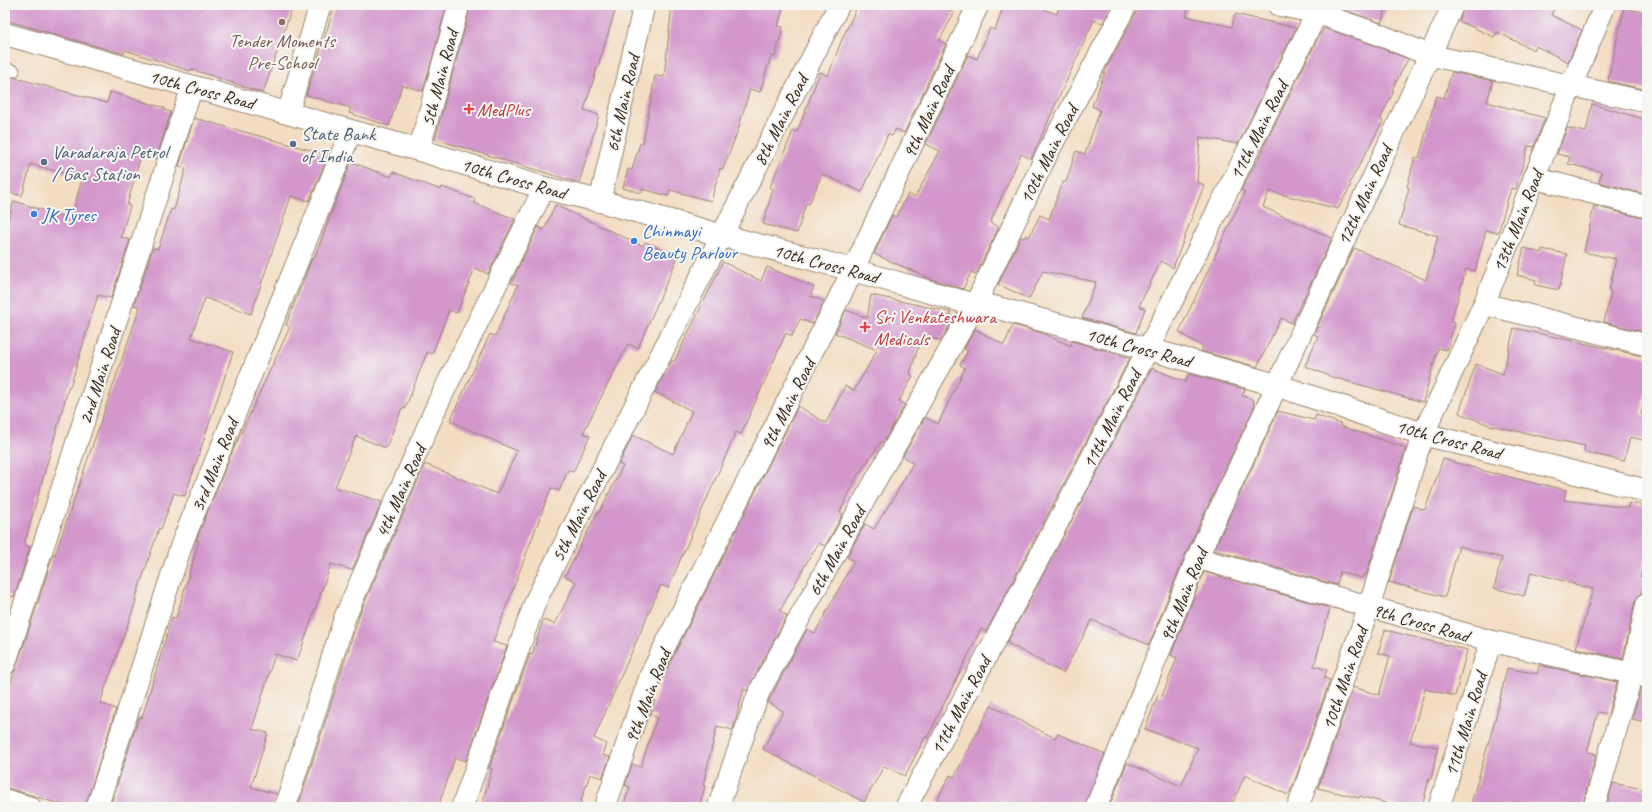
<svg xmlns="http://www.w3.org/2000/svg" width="1652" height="812" font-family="Caveat,sans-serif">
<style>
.building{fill:#d397cc}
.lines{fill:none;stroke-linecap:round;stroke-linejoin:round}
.service-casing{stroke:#978470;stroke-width:13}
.minor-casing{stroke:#978470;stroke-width:23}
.tertiary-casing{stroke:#978470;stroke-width:24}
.service{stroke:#fff;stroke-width:11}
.minor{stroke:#fff;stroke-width:21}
.tertiary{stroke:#fff;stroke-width:22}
.education-dot{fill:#8d6e63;stroke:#f6f6f2;stroke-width:1.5}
.health-dot{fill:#e0444e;stroke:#f6f6f2;stroke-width:1.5}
.service-dot{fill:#5c6f8a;stroke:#f6f6f2;stroke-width:1.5}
.shop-dot{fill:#3f7fe0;stroke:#f6f6f2;stroke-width:1.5}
.labels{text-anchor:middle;stroke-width:4;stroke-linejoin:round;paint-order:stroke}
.education-label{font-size:19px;fill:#785e54;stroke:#f6f6f2}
.street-label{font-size:19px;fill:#3b2a1e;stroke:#f6f6f2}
.health-label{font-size:19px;fill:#be3a42;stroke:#f6f6f2;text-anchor:start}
.service-label{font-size:19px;fill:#4e5e75;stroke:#f6f6f2;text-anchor:start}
.shop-label{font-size:19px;fill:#366cbe;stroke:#f6f6f2;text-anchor:start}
</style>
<rect width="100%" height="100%" fill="#f6f6f2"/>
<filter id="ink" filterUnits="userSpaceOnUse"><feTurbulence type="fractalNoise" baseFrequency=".025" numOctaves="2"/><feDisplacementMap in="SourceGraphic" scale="8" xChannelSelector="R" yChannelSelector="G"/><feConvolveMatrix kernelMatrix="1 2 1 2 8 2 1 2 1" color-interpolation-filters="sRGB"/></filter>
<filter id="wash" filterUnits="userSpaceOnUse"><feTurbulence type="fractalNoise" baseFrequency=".012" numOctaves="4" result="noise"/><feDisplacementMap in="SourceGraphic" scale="16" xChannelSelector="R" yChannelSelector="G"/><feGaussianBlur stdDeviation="0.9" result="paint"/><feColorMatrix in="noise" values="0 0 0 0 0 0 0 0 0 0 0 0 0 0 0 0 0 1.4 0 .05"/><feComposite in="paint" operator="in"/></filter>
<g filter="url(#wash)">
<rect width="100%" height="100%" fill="#f3ddc2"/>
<g id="blocks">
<g class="building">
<path d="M 5,5 L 293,5 L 263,93 L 191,69 L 190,71 L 125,50 L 124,54 L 5,20 Z"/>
<path d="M 335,5 L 447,5 L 423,91 L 402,85 L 389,126 L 349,113 L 351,108 L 306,95 Z"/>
<path d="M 471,5 L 617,5 L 584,110 L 599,115 L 579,183 L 435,139 Z"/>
<path d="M 672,5 L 784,5 L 778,26 L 783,27 L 775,57 L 771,56 L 760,92 L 750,89 L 737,133 L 723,169 L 720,168 L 711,201 L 670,190 L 668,196 L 643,189 L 641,193 L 623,188 L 628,169 L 632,170 L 640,143 L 643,143 L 655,76 L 664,77 Z"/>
<path d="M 858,5 L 939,5 L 954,13 L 939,41 L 946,44 L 904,133 L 896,129 L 892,136 L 888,134 L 862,192 L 822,174 L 809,204 L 806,203 L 797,233 L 763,224 L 773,189 L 770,187 L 793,131 L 797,132 L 820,72 L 828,76 L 842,39 Z"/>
<path d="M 1004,5 L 1031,5 L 1057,14 L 1060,5 L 1112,5 L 1103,23 L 1094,20 L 1031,159 L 1021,154 L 990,223 L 999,227 L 976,274 L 971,272 L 963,289 L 934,280 L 874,254 L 892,215 L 896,217 L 908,194 L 915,197 L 940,151 L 926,144 L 968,55 L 977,59 L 990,28 L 995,30 Z"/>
<path d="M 1138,5 L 1189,5 L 1186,16 L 1232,27 L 1235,14 L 1296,28 L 1238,144 L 1200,137 L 1197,182 L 1204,185 L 1173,268 L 1161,261 L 1139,306 L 1145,309 L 1136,333 L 1082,318 L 1096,282 L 1043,271 L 1029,299 L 998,284 L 1021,237 L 1024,238 L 1026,235 L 1029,237 L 1040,215 L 1049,219 L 1063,182 L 1066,182 L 1076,151 L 1085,154 L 1100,110 L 1092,106 L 1107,67 L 1137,11 Z"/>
<path d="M 1341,5 L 1388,5 L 1381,23 L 1339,8 Z"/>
<path d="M 1426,5 L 1440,5 L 1437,10 Z"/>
<path d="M 1465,5 L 1556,5 L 1551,15 L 1582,30 L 1568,62 L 1536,46 L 1534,50 L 1497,32 L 1494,37 L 1459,21 Z"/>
<path d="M 1624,8 L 1647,13 L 1647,90 L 1608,81 Z"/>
<path d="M 1324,28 L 1371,44 L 1408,59 L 1392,90 L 1394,91 L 1380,119 L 1383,121 L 1349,184 L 1351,185 L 1338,209 L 1269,191 L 1263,207 L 1332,238 L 1292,323 L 1281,318 L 1257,367 L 1201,351 L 1203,347 L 1179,332 L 1245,192 L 1241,190 L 1264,148 L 1263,148 L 1320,34 L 1321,34 Z"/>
<path d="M 1452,72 L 1493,81 L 1487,102 L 1545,118 L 1534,147 L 1528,146 L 1516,189 L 1511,188 L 1498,233 L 1486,230 L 1475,271 L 1466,269 L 1451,322 L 1455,323 L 1447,350 L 1438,348 L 1423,402 L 1332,377 L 1305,366 L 1318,336 L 1314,334 L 1354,248 L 1426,280 L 1438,236 L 1399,225 L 1409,188 L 1407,187 L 1415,157 L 1419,158 L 1436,96 L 1444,98 Z"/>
<path d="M 5,75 L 107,103 L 110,92 L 165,108 L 164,110 L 171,112 L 156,159 L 141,155 L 127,205 L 130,206 L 121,237 L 130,240 L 111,298 L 98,295 L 70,387 L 69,386 L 24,545 L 30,547 L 14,597 L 5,594 L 5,229 L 14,201 L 71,219 L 82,179 L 31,164 L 22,196 L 5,191 Z"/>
<path d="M 1592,104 L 1647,120 L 1647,195 L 1599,182 L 1602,172 L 1568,164 L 1570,157 L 1557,154 L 1567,128 L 1586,132 Z"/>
<path d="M 194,118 L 328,155 L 309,201 L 291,196 L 251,314 L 205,298 L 191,338 L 233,352 L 185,496 L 174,493 L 161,529 L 159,528 L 135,600 L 136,601 L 100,703 L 116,709 L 85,807 L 69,807 L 5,787 L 5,699 L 38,603 L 53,554 L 55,555 L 140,307 L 134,305 L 153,248 L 158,249 L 171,209 L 174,210 L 186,168 L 179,166 Z"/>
<path d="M 351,162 L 391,177 L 393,172 L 441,190 L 442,187 L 475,199 L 474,203 L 515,219 L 488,274 L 475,268 L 457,313 L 449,310 L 432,354 L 427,352 L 405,409 L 402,408 L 386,448 L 356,436 L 335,487 L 382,502 L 352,570 L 331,564 L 297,661 L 275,654 L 252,729 L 268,733 L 251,787 L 277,794 L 273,807 L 110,807 L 139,717 L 142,718 L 172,617 L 176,618 L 199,541 L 196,540 L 230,457 L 290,327 L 286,325 L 312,258 L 314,259 Z"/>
<path d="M 555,205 L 643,246 L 645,242 L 678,256 L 638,348 L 628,344 L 583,433 L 590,436 L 573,472 L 568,470 L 559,491 L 551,488 L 493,642 L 507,646 L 466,761 L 455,758 L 438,807 L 298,807 L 360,613 L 425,464 L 497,494 L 517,451 L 450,421 L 490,334 L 495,336 L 518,285 L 511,283 L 538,227 L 544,230 Z"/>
<path d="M 1594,206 L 1647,219 L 1647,333 L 1604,322 L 1611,292 L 1609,291 L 1616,259 L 1584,252 Z"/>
<path d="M 1524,248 L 1541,253 L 1542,249 L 1567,254 L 1559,290 L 1535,285 L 1536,280 L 1517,275 Z"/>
<path d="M 723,262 L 761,281 L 767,267 L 814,287 L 810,296 L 824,301 L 813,324 L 800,319 L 792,336 L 786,333 L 741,434 L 736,432 L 668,588 L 661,585 L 594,738 L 606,744 L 602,755 L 610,757 L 602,778 L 590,774 L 579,807 L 481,807 L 492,769 L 489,768 L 530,654 L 532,655 L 543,620 L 555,624 L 576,582 L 565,576 L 597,513 L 599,513 L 623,466 L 619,464 L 633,435 L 673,454 L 692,411 L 655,392 L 672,360 L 674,362 Z"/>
<path d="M 871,295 L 951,312 L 950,315 L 954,317 L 941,341 L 922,335 L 910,374 L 913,376 L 899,401 L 905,405 L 883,443 L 881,442 L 857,476 L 840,512 L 843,514 L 825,546 L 819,543 L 808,560 L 780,611 L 787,616 L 747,691 L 744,689 L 733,730 L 717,726 L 703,785 L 705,786 L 699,807 L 623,807 L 630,787 L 625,785 L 632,764 L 641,767 L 657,717 L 650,715 L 662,679 L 798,406 L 826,423 L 845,386 L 854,391 L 877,350 L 835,333 L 846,310 L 867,318 Z"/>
<path d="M 1013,325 L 1042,333 L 1071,346 L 1072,341 L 1130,358 L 986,632 L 981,629 L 927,738 L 925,737 L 905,776 L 884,766 L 864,802 L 763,749 L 783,711 L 768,702 L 807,629 L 815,633 L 854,561 L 847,557 L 865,524 L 874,529 L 890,503 L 891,503 L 913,463 L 903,456 L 925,417 L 938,424 L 965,368 L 960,365 L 968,351 L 964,349 L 975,329 L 1004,345 Z"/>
<path d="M 1514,328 L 1647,357 L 1647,386 L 1641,415 L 1647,416 L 1647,441 L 1630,437 L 1624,461 L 1584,452 L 1585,446 L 1489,425 L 1459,413 L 1476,364 L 1503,374 Z"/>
<path d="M 1152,368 L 1185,382 L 1189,374 L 1245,389 L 1242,396 L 1254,400 L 1253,404 L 1255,405 L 1186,553 L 1149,645 L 1092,620 L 1063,673 L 1007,643 Z"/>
<path d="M 1278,411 L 1314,420 L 1316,415 L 1341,424 L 1340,426 L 1403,447 L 1402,448 L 1406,449 L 1366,575 L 1363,574 L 1362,578 L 1340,572 L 1337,585 L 1214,550 Z"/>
<path d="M 1443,459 L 1495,474 L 1495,473 L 1541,485 L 1541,484 L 1566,490 L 1564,500 L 1628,508 L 1629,503 L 1647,506 L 1647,549 L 1640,577 L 1645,578 L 1641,593 L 1635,601 L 1623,659 L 1576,648 L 1593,589 L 1531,572 L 1524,596 L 1494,588 L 1502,558 L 1459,546 L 1445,597 L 1389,582 L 1413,506 L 1425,510 Z"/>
<path d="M 1204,572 L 1330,608 L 1314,666 L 1327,670 L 1324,678 L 1330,680 L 1294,783 L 1288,795 L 1245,775 L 1231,807 L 1109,807 L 1127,763 L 1181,786 L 1198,748 L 1145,729 L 1158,695 L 1162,696 L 1177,658 L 1171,655 Z"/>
<path d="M 1385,630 L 1467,650 L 1455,696 L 1425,689 L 1410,742 L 1438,747 L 1431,779 L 1429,779 L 1422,807 L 1400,807 L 1360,796 L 1359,798 L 1318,788 L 1353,687 L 1379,695 L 1390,656 L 1378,653 Z"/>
<path d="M 1539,665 L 1617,682 L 1608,714 L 1598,712 L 1587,752 L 1596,754 L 1582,807 L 1470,807 L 1495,720 L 1507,668 L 1537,674 Z"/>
<path d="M 1641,688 L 1647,689 L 1647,722 L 1632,719 Z"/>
<path d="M 991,706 L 1055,738 L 1058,734 L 1105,754 L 1084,807 L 950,807 L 937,800 L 950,775 L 954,777 Z"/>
<path d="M 1613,783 L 1647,790 L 1647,807 L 1606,807 Z"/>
</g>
</g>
</g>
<g filter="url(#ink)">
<use href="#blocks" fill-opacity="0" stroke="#978470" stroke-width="1"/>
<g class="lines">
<defs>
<path id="service" d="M 5,68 L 14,71"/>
<g id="minor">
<path d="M 1278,5 L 1317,13 L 1375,33 L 1429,55 L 1647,102"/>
<path d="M 288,113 L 320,5"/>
<path d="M 419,150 L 459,5"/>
<path d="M 1534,178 L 1647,207"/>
<path d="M 600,201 L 644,5"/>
<path d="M 1484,304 L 1647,345"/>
<path d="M 1197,558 L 1491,641 L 1647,677"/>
<path d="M 5,664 L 192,87"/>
<path d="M 5,800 L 30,807"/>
<path d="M 97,807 L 182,543 L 351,131"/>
<path d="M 285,807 L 345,617 L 438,403 L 544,188"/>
<path d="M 462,807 L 536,600 L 839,5"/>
<path d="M 605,807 L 651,674 L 853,270 L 978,5"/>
<path d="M 718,807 L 759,692 L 861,506 L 975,305 L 1047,154 L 1126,5"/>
<path d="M 906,807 L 1058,522 L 1148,349 L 1321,5"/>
<path d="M 1096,807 L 1197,558 L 1453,5"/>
<path d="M 1298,807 L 1369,607 L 1423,434 L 1484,304 L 1571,86 L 1605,5"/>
<path d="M 1439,807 L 1491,641"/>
<path d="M 1594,807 L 1632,674 L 1647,603"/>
</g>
<path id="tertiary" d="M 5,34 L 419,150 L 544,188 L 600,201 L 720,235 L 853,270 L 975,305 L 994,307 L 1148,349 L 1276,385 L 1423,434 L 1647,491"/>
</defs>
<use href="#service" class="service-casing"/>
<use href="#minor" class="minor-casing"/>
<use href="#tertiary" class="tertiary-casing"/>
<use href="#service" class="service"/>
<use href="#minor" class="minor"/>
<use href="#tertiary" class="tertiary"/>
</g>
</g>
<circle class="education-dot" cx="282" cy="22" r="4"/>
<g class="health-dot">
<path d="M467 103h4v4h4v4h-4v4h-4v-4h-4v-4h4z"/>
<path d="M863 321h4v4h4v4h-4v4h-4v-4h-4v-4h4z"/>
</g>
<g class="service-dot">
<circle cx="293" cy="144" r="4"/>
<circle cx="44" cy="162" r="4"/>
</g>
<g class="shop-dot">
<circle cx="34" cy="214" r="4"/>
<circle cx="634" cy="241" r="4"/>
</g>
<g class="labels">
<g class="education-label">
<text x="282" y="47">Tender Moments<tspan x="282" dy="22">Pre-School</tspan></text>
</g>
<g class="street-label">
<text transform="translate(439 78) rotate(-75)" y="7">5th Main Road</text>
<text transform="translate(202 89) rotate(15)" y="7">10th Cross Road</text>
<text transform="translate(622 103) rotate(-77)" y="7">6th Main Road</text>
<text transform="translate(928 112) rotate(-65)" y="7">9th Main Road</text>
<text transform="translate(780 120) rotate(-63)" y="7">8th Main Road</text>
<text transform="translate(1258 130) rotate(-63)" y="7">11th Main Road</text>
<text transform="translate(1048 154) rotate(-63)" y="7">10th Main Road</text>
<text transform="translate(514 178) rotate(16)" y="7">10th Cross Road</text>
<text transform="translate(1364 195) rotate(-65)" y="7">12th Main Road</text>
<text transform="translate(1517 221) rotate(-68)" y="7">13th Main Road</text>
<text transform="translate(826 263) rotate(15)" y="7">10th Cross Road</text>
<text transform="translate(1139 347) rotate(15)" y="7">10th Cross Road</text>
<text transform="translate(99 376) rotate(-72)" y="7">2nd Main Road</text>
<text transform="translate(787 404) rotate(-63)" y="7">9th Main Road</text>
<text transform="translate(1111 419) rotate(-63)" y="7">11th Main Road</text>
<text transform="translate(1449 439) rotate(15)" y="7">10th Cross Road</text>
<text transform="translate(214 465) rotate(-68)" y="7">3rd Main Road</text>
<text transform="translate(400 491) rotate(-66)" y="7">4th Main Road</text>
<text transform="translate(578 516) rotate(-63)" y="7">5th Main Road</text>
<text transform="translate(836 551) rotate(-61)" y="7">6th Main Road</text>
<text transform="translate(1183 595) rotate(-68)" y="7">9th Main Road</text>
<text transform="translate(1421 622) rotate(16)" y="7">9th Cross Road</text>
<text transform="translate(1344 678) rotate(-71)" y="7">10th Main Road</text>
<text transform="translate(647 696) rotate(-69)" y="7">9th Main Road</text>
<text transform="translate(960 705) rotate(-62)" y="7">11th Main Road</text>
<text transform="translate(1465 724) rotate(-73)" y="7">11th Main Road</text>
</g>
<g class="health-label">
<text x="477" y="116">MedPlus</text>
<text x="874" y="323">Sri Venkateshwara<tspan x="874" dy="22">Medicals</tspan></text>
</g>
<g class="service-label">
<text x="301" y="140">State Bank<tspan x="301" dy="22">of India</tspan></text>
<text x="52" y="158">Varadaraja Petrol<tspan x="52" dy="22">/ Gas Station</tspan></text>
</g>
<g class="shop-label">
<text x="42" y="221">JK Tyres</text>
<text x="642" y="237">Chinmayi<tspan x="642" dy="22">Beauty Parlour</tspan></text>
</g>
</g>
<rect width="1652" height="812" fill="none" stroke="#f6f6f2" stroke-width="20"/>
</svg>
